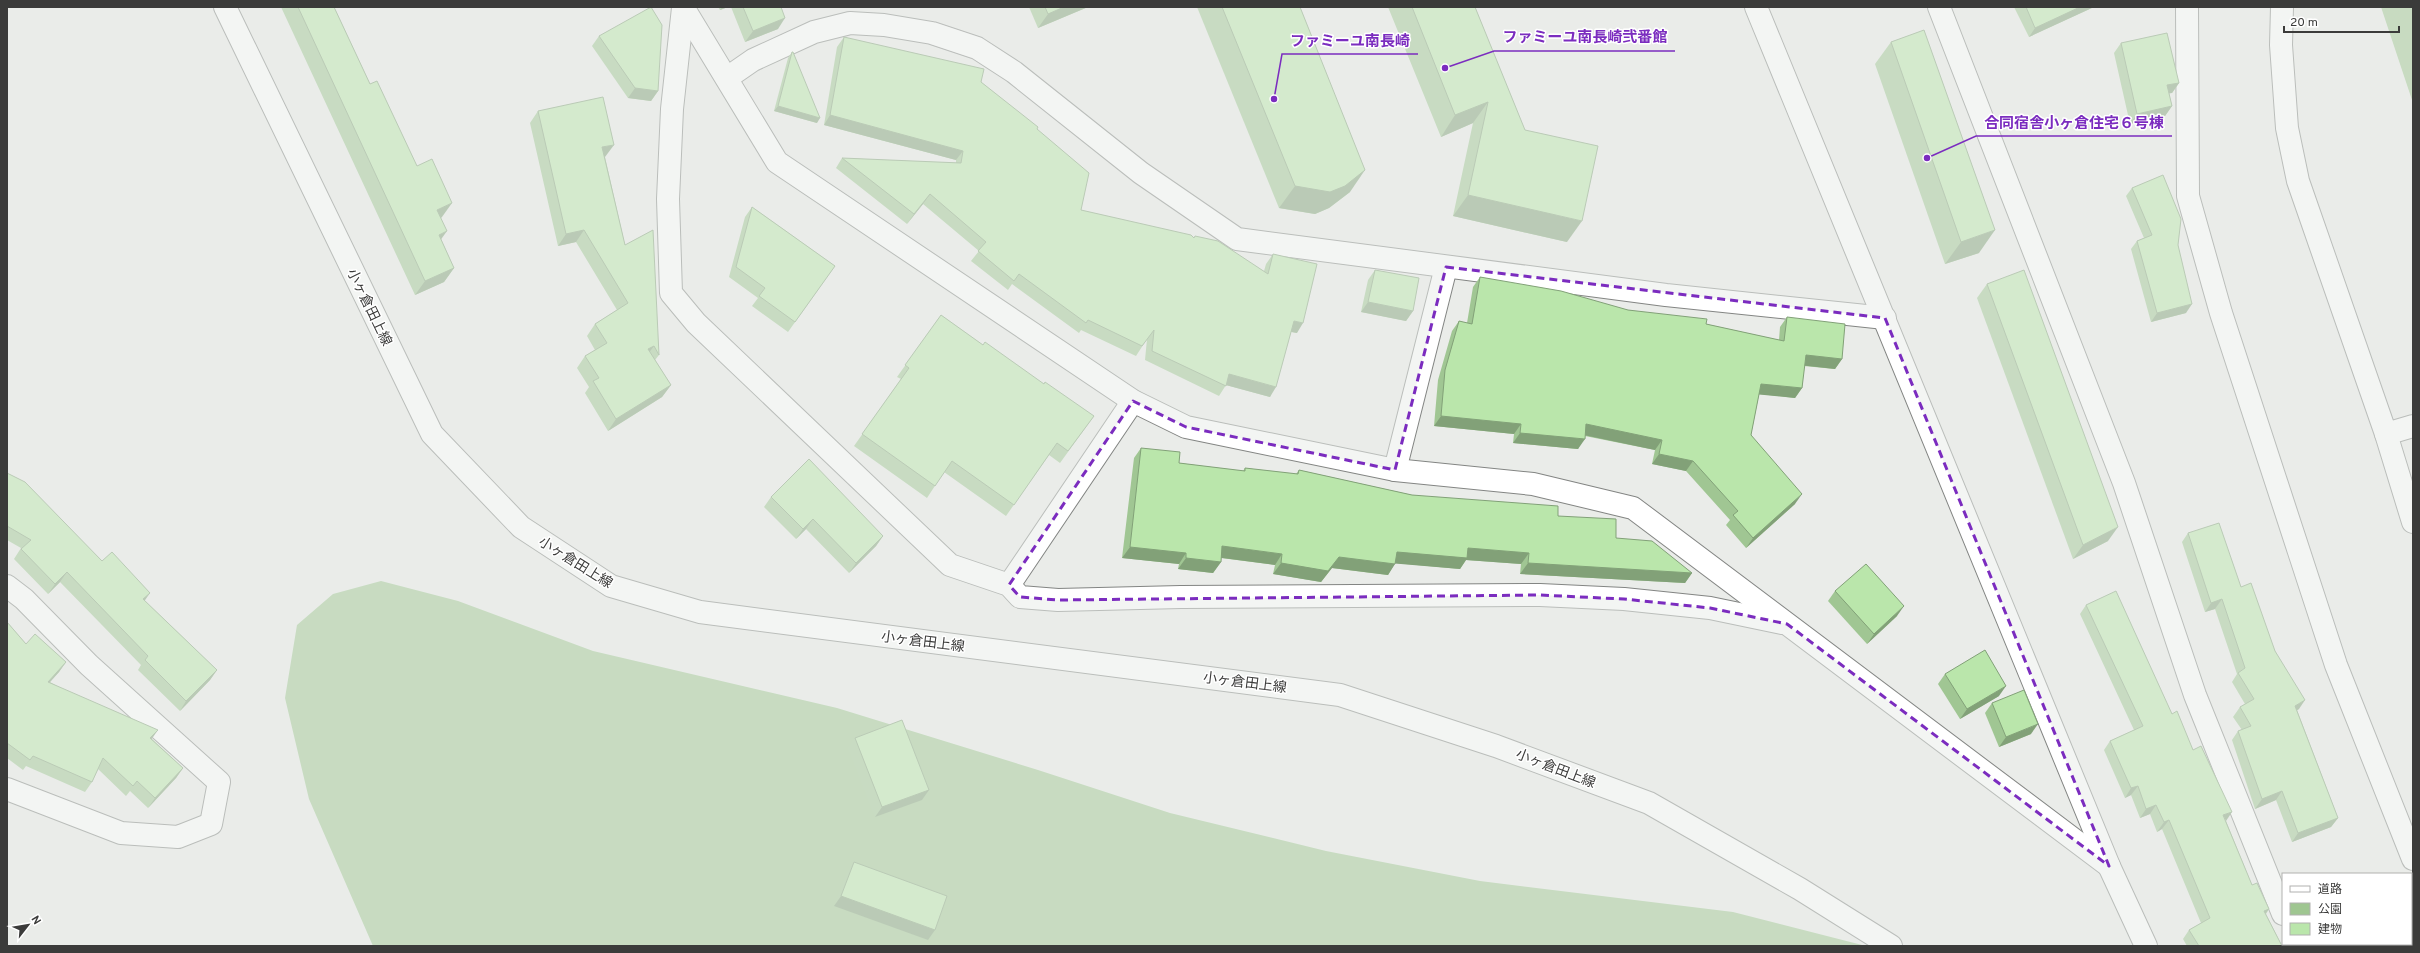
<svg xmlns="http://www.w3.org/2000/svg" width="2420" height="953" font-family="Overpass,'Noto Sans JP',sans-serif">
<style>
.green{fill:#9fc691}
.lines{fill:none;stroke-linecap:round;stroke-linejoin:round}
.street-casing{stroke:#838583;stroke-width:24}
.secondary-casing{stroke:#838583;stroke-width:24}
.street{stroke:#fff;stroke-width:22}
.secondary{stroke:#fff;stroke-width:22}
.wall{fill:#a0c693}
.shaded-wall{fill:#82a178}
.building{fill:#bae6ab;stroke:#82a178}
.marked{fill:none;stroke:#7b2cbf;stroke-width:3;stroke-dasharray:8 5;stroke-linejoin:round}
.labels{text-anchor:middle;stroke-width:3;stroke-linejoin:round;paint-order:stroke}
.street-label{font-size:14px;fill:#3b3b3a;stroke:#fff}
.leader{fill:none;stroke:#7b2cbf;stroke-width:1.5}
.callout-dot{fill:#7b2cbf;stroke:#fff;stroke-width:1.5}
.callout-label{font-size:15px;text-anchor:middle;font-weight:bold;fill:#7b2cbf;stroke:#fff;stroke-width:3;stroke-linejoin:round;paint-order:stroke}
</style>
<rect width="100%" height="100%" fill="#eaece9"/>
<g class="green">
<path d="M 2381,7 L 2413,7 L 2413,103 Z"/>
<path d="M 381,581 L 458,601 L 593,651 L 837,708 L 1038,770 L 1170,813 L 1326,851 L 1480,881 L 1733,912 L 1866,946 L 373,946 L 309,799 L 285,698 L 297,625 L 333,594 Z"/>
</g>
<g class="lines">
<defs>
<g id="street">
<path d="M 683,7 L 777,162 L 1133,401 L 1186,427 L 1395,470 L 1533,484 L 1633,508 L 2109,866"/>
<path d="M 1756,7 L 2109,866 L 2146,946"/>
<path d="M 1939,7 L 2124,483 L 2195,695 L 2283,914"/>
<path d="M 2187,7 L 2188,196 L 2221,313 L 2336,665 L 2413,859"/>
<path d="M 2282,7 L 2281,45 L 2287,128 L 2298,181 L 2386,434 L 2413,522"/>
<path d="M 683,8 L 672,109 L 668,199 L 671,293 L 696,323 L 950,565 L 1009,585 L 1020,597 L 1058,600 L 1181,597 L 1540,595 L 1624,599 L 1710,608 L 1782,623"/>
<path d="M 727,78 L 753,60 L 814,32 L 850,23 L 884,25 L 932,33 L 977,48 L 1014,72 L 1141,173 L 1237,239 L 1666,295 L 1885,318"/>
<path d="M 2386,434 L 2413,426"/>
<path d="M 1395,470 L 1446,267"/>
<path d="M 1009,585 L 1133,401"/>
<path d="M 7,586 L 24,599 L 89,665 L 219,782 L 211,824 L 178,837 L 121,833 L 7,789"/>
<path d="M 2296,944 L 2297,946"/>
</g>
<path id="secondary" d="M 225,7 L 432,434 L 521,527 L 611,586 L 700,612 L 1340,695 L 1496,746 L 1649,803 L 1800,889 L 1891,946"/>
</defs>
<use href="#street" class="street-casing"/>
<use href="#secondary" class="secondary-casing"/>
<use href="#street" class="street"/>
<use href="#secondary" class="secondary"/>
</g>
<g class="wall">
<path d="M 281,7 L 334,7 L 370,84 L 417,166 L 442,217 L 441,218 L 441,239 L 454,268 L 444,282 L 415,295 Z"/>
<path d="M 718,7 L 728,7 L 720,10 Z"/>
<path d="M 731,7 L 781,7 L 778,29 L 745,42 Z"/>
<path d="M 1029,7 L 1088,7 L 1038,28 Z"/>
<path d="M 1197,7 L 1300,7 L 1350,192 L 1329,208 L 1315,214 L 1279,208 Z"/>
<path d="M 1388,7 L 1475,7 L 1567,242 L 1453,216 L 1473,123 L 1441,137 Z"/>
<path d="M 2014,7 L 2094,7 L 2029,37 Z"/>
<path d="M 599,36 L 658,91 L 651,101 L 628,98 L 592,46 Z"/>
<path d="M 844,37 L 981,82 L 1037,129 L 1081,210 L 1194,238 L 1264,271 L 1266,264 L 1273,254 L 1297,333 L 1291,332 L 1270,397 L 1226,385 L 1219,396 L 1145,360 L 1147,339 L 1136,356 L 1081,330 L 1079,333 L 1012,284 L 1008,290 L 971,261 L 979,251 L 923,204 L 907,224 L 836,168 L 842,158 L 956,163 L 956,160 L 824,125 L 837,47 Z"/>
<path d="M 1891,42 L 1979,253 L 1945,264 L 1875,64 Z"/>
<path d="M 2121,43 L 2179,83 L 2172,93 L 2169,93 L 2172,106 L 2165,116 L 2130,124 L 2114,53 Z"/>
<path d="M 792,52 L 817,123 L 774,111 L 788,58 Z"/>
<path d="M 538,111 L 605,157 L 625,245 L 659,355 L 655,360 L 671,385 L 662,397 L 608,431 L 585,393 L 589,387 L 577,368 L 585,356 L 595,350 L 587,336 L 595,324 L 617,310 L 576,242 L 558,246 L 530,123 Z"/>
<path d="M 2132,188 L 2178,245 L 2186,313 L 2151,322 L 2131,249 L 2137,241 L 2144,238 L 2126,196 Z"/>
<path d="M 752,207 L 835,266 L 788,332 L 752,306 L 758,298 L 729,277 L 745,217 Z"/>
<path d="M 1375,270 L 1413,311 L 1406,321 L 1361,312 L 1368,280 Z"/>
<path d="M 1480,277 L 1628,310 L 1706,324 L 1779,340 L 1780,327 L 1787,317 L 1842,359 L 1835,369 L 1804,366 L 1802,388 L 1795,398 L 1759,394 L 1751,435 L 1795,504 L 1746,548 L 1726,525 L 1730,520 L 1686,471 L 1652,464 L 1655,450 L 1585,436 L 1578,449 L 1513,443 L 1514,434 L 1434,426 L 1438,380 L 1452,331 L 1459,321 L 1467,323 L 1473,287 Z"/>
<path d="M 1987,284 L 2108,541 L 2073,559 L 1977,298 Z"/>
<path d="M 941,315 L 983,345 L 1044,384 L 1094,416 L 1060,463 L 1049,455 L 1006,516 L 944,472 L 927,498 L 854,446 L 901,379 L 897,377 Z"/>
<path d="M 1141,448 L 1179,463 L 1243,471 L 1245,468 L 1296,474 L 1299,470 L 1412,495 L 1558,516 L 1616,538 L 1692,573 L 1685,583 L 1520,574 L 1521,564 L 1466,560 L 1460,569 L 1395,563 L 1388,575 L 1332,568 L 1321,582 L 1273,574 L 1275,565 L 1221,558 L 1221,562 L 1213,573 L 1178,569 L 1179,564 L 1122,558 L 1134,458 Z"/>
<path d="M 7,473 L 145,601 L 217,670 L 210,680 L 180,711 L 138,670 L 141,665 L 60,582 L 48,594 L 14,559 L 21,548 L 7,540 Z"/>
<path d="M 771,497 L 883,536 L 876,546 L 849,573 L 806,529 L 796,539 L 764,507 Z"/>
<path d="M 2188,533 L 2241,587 L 2275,651 L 2299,709 L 2297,710 L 2338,818 L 2331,827 L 2292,842 L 2276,800 L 2255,809 L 2232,740 L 2238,731 L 2242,730 L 2233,717 L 2240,707 L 2245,704 L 2232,682 L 2237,674 L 2215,609 L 2205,612 L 2182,542 Z"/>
<path d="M 1835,591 L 1897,616 L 1867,644 L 1828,601 Z"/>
<path d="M 2086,605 L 2172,714 L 2193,750 L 2226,821 L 2252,885 L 2269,909 L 2266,914 L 2282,946 L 2187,946 L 2183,939 L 2189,930 L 2201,923 L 2162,829 L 2157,832 L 2150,814 L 2140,818 L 2131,795 L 2125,798 L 2104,750 L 2110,741 L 2134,730 L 2080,614 Z"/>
<path d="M 7,622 L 26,644 L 66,662 L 59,672 L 50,682 L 152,739 L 183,768 L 176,778 L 148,808 L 130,791 L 126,796 L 98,769 L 92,782 L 85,792 L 26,766 L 23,770 L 7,758 Z"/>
<path d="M 1945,674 L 1999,696 L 1960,719 L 1938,684 Z"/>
<path d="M 1992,703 L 2031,734 L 1999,747 L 1985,713 Z"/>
<path d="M 855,738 L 922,800 L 875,817 L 848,748 Z"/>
<path d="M 854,862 L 935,930 L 928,940 L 834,906 L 847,872 Z"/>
</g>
<g class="shaded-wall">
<path d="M 722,7 L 728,7 L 720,10 Z"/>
<path d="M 1064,7 L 1088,7 L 1038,28 L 1048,14 Z"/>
<path d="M 2080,7 L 2094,7 L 2029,37 L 2035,28 Z"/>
<path d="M 785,18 L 778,29 L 745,42 L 753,31 Z"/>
<path d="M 2179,83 L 2172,93 L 2160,95 L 2167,85 Z"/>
<path d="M 635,88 L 658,91 L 651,101 L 628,98 Z"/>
<path d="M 1488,102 L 1473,123 L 1441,137 L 1455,115 Z"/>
<path d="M 778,106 L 820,118 L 817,123 L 774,111 Z"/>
<path d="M 2172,106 L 2165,116 L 2130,124 L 2137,114 Z"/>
<path d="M 830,115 L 963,151 L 956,160 L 824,125 Z"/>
<path d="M 614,145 L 605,157 L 594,159 L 602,147 Z"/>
<path d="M 1365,170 L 1350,192 L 1329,208 L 1315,214 L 1279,208 L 1295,186 Z"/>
<path d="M 930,194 L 923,204 L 907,224 L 914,214 Z"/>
<path d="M 1468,195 L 1582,221 L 1567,242 L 1453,216 Z"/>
<path d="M 452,203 L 442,217 L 427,224 L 437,210 Z"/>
<path d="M 584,230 L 576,242 L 558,246 L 566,234 Z"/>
<path d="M 1995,230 L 1979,253 L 1945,264 L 1961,242 Z"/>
<path d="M 447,231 L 437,245 L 439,235 Z"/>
<path d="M 454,268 L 444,282 L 415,295 L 425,281 Z"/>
<path d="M 1368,302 L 1413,311 L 1406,321 L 1361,312 Z"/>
<path d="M 2192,304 L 2186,313 L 2151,322 L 2157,313 Z"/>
<path d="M 1294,321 L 1303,323 L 1297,333 L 1287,331 Z"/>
<path d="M 654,346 L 645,358 L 648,349 Z"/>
<path d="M 1806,355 L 1842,359 L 1835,369 L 1799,365 Z"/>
<path d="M 1229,374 L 1276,387 L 1270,397 L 1222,384 Z"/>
<path d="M 1761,384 L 1802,388 L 1795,398 L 1754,394 Z"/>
<path d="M 671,385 L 662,397 L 608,431 L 616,419 Z"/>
<path d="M 1441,416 L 1521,424 L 1514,434 L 1434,426 Z"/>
<path d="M 1586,424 L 1662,440 L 1655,450 L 1579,434 Z"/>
<path d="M 1520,433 L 1585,439 L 1578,449 L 1513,443 Z"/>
<path d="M 1659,454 L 1693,461 L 1686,471 L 1652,464 Z"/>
<path d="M 1802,494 L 1795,504 L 1746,548 L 1753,538 Z"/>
<path d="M 813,519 L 806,529 L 796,539 L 803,529 Z"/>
<path d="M 2118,527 L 2108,541 L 2073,559 L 2083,545 Z"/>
<path d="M 883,536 L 876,546 L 849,573 L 856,563 Z"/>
<path d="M 1222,546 L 1282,554 L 1275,565 L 1215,557 Z"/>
<path d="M 1130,547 L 1186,553 L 1179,564 L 1122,558 Z"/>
<path d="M 1468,548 L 1529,553 L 1521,564 L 1466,560 L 1460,569 L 1389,563 L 1397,552 Z"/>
<path d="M 1339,557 L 1395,564 L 1388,575 L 1332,568 L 1321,582 L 1273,574 L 1281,563 Z"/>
<path d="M 1186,558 L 1221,562 L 1213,573 L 1178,569 Z"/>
<path d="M 1528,563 L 1692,573 L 1685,583 L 1520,574 Z"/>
<path d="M 67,572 L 60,582 L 48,594 L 55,584 Z"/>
<path d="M 150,593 L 143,603 L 143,599 Z"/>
<path d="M 2222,599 L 2215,609 L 2205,612 L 2211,603 Z"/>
<path d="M 1904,606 L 1897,616 L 1867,644 L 1874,634 Z"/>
<path d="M 66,662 L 59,672 L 41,692 L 48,682 Z"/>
<path d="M 217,670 L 210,680 L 180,711 L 186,701 Z"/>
<path d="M 2006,686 L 1999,696 L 1960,719 L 1967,709 Z"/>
<path d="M 2305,700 L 2299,709 L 2289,715 L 2295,706 Z"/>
<path d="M 2038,724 L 2031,734 L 1999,747 L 2006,737 Z"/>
<path d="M 158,730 L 151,740 L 150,738 Z"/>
<path d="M 183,768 L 176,778 L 148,808 L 155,798 Z"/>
<path d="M 2138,786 L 2131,795 L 2125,798 L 2131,788 Z"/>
<path d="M 929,790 L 922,800 L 875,817 L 882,807 Z"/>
<path d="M 2282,791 L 2276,800 L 2255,809 L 2262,799 Z"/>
<path d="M 2156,805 L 2150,814 L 2140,818 L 2146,809 Z"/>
<path d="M 2232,812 L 2226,821 L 2223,815 Z"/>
<path d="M 2338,818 L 2331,827 L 2292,842 L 2298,833 Z"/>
<path d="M 2169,820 L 2162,829 L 2157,832 L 2164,822 Z"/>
<path d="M 841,896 L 935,930 L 928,940 L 834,906 Z"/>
<path d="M 2269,909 L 2262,918 L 2264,911 Z"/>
</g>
<g class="building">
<path d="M 298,7 L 334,7 L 370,84 L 377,81 L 417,166 L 432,159 L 452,203 L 437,210 L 447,231 L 439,235 L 454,268 L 425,281 Z"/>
<path d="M 651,7 L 662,25 L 658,91 L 635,88 L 599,36 Z"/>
<path d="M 743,7 L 781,7 L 785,18 L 753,31 Z"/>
<path d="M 1045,7 L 1064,7 L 1048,14 Z"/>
<path d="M 1222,7 L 1300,7 L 1365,170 L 1345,186 L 1330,192 L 1295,186 Z"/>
<path d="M 1412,7 L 1475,7 L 1525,130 L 1598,146 L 1582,221 L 1468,195 L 1488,102 L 1455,115 Z"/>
<path d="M 2026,7 L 2080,7 L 2035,28 Z"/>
<path d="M 1924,30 L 1995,230 L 1961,242 L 1891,42 Z"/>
<path d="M 2167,33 L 2179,83 L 2167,85 L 2172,106 L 2137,114 L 2121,43 Z"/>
<path d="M 844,37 L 984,69 L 981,82 L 1038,127 L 1037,129 L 1089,173 L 1081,210 L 1191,235 L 1194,238 L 1195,236 L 1218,241 L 1268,274 L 1273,254 L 1317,264 L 1303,323 L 1294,321 L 1276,387 L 1229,374 L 1226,386 L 1152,351 L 1154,330 L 1142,346 L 1088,320 L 1086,323 L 1019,274 L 1014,281 L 978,251 L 986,242 L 930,194 L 914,214 L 842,158 L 961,163 L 963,151 L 830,115 Z"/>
<path d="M 792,52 L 793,52 L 820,118 L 778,106 Z"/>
<path d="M 603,97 L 614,145 L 602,147 L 625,245 L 653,230 L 659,355 L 654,346 L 648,349 L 671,385 L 616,419 L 593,381 L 599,378 L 585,356 L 607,343 L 595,324 L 628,303 L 584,230 L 566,234 L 538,111 Z"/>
<path d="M 2163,175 L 2181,219 L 2178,245 L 2192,304 L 2157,313 L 2137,241 L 2152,235 L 2132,188 Z"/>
<path d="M 752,207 L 835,266 L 795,322 L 759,296 L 765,288 L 736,267 Z"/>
<path d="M 1375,270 L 1419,278 L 1413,311 L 1368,302 Z"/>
<path d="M 2024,270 L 2118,527 L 2083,545 L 1987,284 Z"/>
<path d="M 1480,277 L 1561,291 L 1628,310 L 1707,319 L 1706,324 L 1784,341 L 1787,317 L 1845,324 L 1842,359 L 1806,355 L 1802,388 L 1761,384 L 1751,435 L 1802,494 L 1753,538 L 1733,515 L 1738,511 L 1693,461 L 1659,454 L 1662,440 L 1586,424 L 1585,439 L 1520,433 L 1521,424 L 1441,416 L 1445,370 L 1459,321 L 1472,324 Z"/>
<path d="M 941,315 L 983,345 L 985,342 L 1044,384 L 1045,382 L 1094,416 L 1068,451 L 1057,443 L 1014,505 L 952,461 L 935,486 L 862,434 L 909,368 L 905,365 Z"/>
<path d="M 1141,448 L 1180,452 L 1179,463 L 1245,471 L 1245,468 L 1298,474 L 1299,470 L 1412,495 L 1558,506 L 1558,516 L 1616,519 L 1616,538 L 1652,541 L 1692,573 L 1528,563 L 1529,553 L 1468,548 L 1467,558 L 1397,552 L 1395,564 L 1339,557 L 1328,571 L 1281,563 L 1282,554 L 1222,546 L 1221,562 L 1186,558 L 1186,553 L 1130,547 Z"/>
<path d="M 809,459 L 883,536 L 856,563 L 813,519 L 803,529 L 771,497 Z"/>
<path d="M 7,473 L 25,482 L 102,561 L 112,552 L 150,593 L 143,599 L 217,670 L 186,701 L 145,660 L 148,656 L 67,572 L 55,584 L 21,549 L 31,540 L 7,526 Z"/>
<path d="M 2219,523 L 2241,587 L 2251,583 L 2275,651 L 2305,700 L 2295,706 L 2338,818 L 2298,833 L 2282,791 L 2262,799 L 2238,731 L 2251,726 L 2240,707 L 2254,699 L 2238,673 L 2245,668 L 2222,599 L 2211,603 L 2188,533 Z"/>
<path d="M 1866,564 L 1904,606 L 1874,634 L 1835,591 Z"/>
<path d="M 2116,591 L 2172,714 L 2177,711 L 2193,750 L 2201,746 L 2232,812 L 2223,815 L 2252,885 L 2257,883 L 2269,909 L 2264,911 L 2282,946 L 2199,946 L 2189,930 L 2210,918 L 2169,820 L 2164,822 L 2156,805 L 2146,809 L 2138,786 L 2131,788 L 2110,741 L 2143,726 L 2086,605 Z"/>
<path d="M 7,622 L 26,644 L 35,634 L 66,662 L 48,682 L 158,730 L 150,738 L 183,768 L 155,798 L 137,781 L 133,786 L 103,758 L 92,782 L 33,756 L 30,760 L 7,743 Z"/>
<path d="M 1985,650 L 2006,686 L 1967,709 L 1945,674 Z"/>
<path d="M 2024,690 L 2038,724 L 2006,737 L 1992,703 Z"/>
<path d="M 902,720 L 929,790 L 882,807 L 855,738 Z"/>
<path d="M 854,862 L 947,896 L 935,930 L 841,896 Z"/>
</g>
<path d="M0 0H2420V953H0ZM 1446,267 L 1885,318 L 2109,866 L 1787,624 L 1710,608 L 1624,599 L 1540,595 L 1058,600 L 1020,597 L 1009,585 L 1133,401 L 1186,427 L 1395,470 Z" fill="#eaece9" fill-opacity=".55" fill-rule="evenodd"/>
<path class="marked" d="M 1446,267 L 1885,318 L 2109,866 L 1787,624 L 1710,608 L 1624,599 L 1540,595 L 1058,600 L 1020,597 L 1009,585 L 1133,401 L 1186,427 L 1395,470 Z"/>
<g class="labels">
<g class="street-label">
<text transform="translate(370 307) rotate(64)" y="5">小ヶ倉田上線</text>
<text transform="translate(576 562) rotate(32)" y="5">小ヶ倉田上線</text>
<text transform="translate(923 641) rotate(7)" y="5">小ヶ倉田上線</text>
<text transform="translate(1245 682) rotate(7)" y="5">小ヶ倉田上線</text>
<text transform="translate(1556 768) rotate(21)" y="5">小ヶ倉田上線</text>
</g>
</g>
<path class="leader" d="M1445 68L1494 51H1675M1274 99L1282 54H1418M1927 158L1976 136H2172"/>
<g class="callout-dot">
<circle cx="1445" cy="68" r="4"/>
<circle cx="1274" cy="99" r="4"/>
<circle cx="1927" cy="158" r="4"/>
</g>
<g class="callout-label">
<text x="1585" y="42">ファミーユ南長崎弐番館</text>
<text x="1350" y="46">ファミーユ南長崎</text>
<text x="2074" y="128">合同宿舎小ヶ倉住宅６号棟</text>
</g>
<rect width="2420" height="953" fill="none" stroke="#3b3b3a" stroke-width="16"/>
<rect x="2282" y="873" width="130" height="72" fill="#ffffff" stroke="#b1b1b0"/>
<rect x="2290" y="886" width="20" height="6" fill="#ffffff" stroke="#b1b1b0"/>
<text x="2318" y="893" font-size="12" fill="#3b3b3a">道路</text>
<rect x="2290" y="903" width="20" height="12" fill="#9fc691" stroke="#b1b1b0"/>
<text x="2318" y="913" font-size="12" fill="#3b3b3a">公園</text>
<rect x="2290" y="923" width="20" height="12" fill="#bae6ab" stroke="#b1b1b0"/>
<text x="2318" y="933" font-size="12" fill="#3b3b3a">建物</text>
<g transform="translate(28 925) rotate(59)" stroke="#ffffff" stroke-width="3" paint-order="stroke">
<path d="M0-3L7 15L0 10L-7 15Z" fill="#3b3b3a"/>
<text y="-6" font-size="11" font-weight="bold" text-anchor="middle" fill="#3b3b3a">N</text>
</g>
<path d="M2284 26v6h115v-6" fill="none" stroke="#3b3b3a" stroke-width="2"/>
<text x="2290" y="26" font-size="12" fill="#3b3b3a" stroke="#ffffff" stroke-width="3" paint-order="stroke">20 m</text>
</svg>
